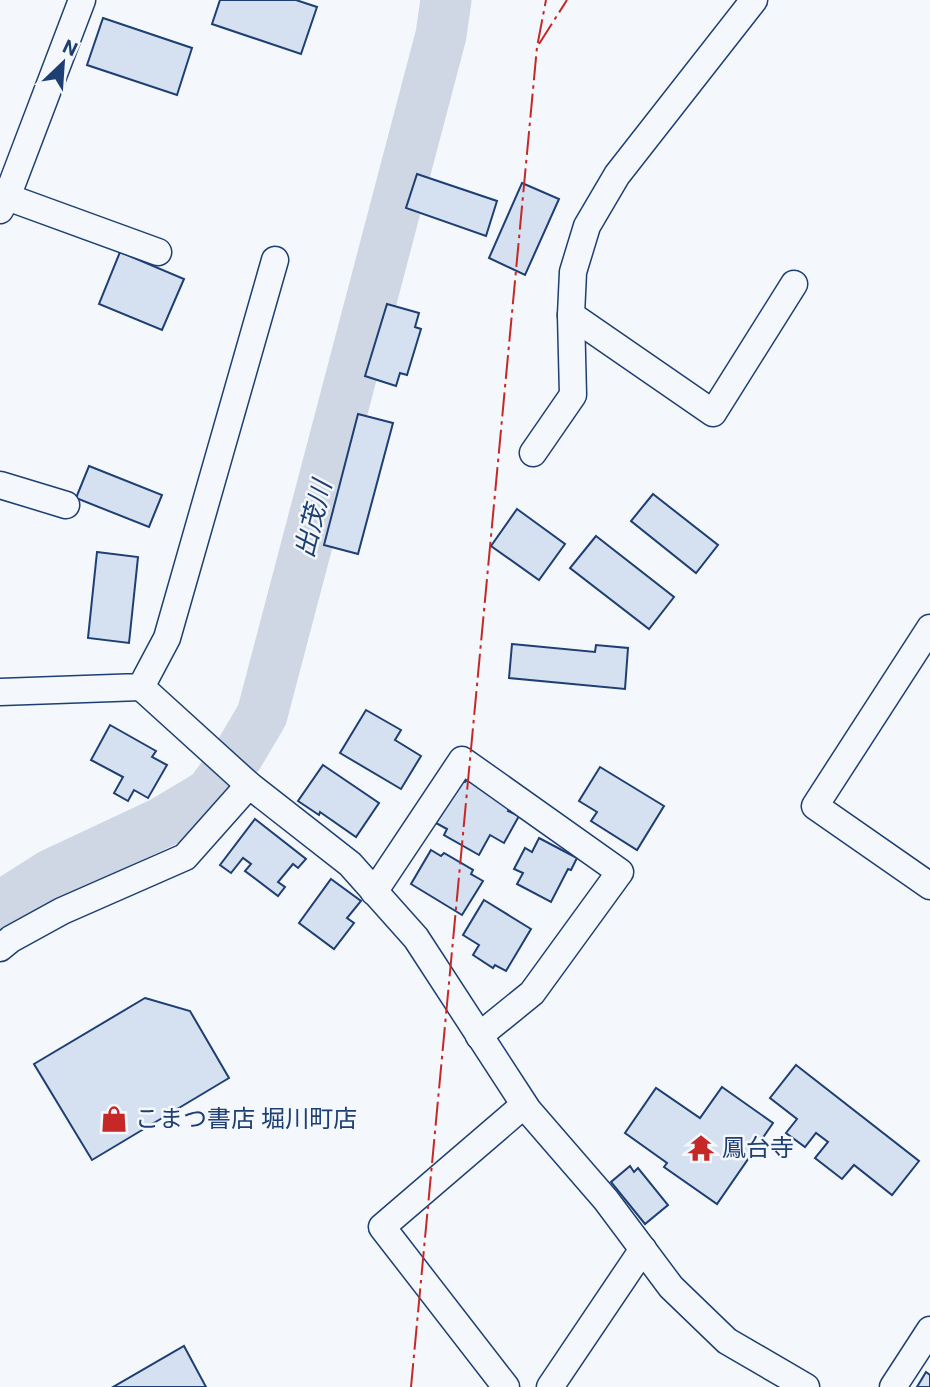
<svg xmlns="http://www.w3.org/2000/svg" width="930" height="1387" font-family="Roboto,'Noto Sans JP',sans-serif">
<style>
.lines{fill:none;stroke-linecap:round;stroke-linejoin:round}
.river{stroke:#cfd7e4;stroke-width:51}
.building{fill:#d5e0f0;stroke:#1d3f73;stroke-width:2}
.minor-casing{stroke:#1d3f73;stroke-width:29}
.minor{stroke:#f4f7fb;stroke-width:26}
.power{stroke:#c62828;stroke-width:2;stroke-dasharray:24 5 3.5 5;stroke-linecap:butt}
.labels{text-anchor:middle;stroke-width:5;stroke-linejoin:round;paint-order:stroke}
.poi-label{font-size:24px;fill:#1d3f73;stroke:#f4f7fb;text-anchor:start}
.water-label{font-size:26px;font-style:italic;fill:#1d3f73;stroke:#f4f7fb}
</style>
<rect width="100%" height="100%" fill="#f4f7fb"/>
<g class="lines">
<path class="river" d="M 0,907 L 52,874 L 163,822 L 210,794 L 239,754 L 262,715 L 441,35 L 446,0"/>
</g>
<g class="building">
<path d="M 220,0 L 296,0 L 317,7 L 301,54 L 212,24 Z"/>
<path d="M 103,18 L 192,48 L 177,95 L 87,65 Z"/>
<path d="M 417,174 L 497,201 L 486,236 L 406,208 Z"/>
<path d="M 522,183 L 559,199 L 525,275 L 489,258 Z"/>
<path d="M 120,252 L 184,279 L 162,330 L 99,304 Z"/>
<path d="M 387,304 L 419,313 L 415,327 L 421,329 L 407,375 L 400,373 L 396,386 L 365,376 Z"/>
<path d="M 358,414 L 393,423 L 358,554 L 324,545 Z"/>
<path d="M 89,466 L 162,495 L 149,527 L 76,498 Z"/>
<path d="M 653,494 L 718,545 L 696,573 L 631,521 Z"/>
<path d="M 517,509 L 565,544 L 539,580 L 491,546 Z"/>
<path d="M 596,536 L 674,597 L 649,629 L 570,568 Z"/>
<path d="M 97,552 L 138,557 L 129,643 L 88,638 Z"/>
<path d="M 512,644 L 595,652 L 596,645 L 628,648 L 625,689 L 509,678 Z"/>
<path d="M 366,710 L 401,730 L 395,740 L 421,756 L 401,789 L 340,753 Z"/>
<path d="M 110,725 L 156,751 L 152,757 L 167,765 L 148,798 L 134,790 L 128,801 L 114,793 L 123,777 L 91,760 Z"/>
<path d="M 323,765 L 379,803 L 356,837 L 320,812 L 319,815 L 298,801 Z"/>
<path d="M 600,767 L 664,806 L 637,850 L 591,821 L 597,812 L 579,801 Z"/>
<path d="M 460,779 L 465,782 L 467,780 L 512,804 L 508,811 L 519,816 L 504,843 L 490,835 L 479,855 L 444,835 L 447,829 L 436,823 Z"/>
<path d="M 255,819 L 306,859 L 298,868 L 293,864 L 278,882 L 285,887 L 278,896 L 245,871 L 251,864 L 243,858 L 231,873 L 220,865 Z"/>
<path d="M 539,838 L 577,858 L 571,870 L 568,869 L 551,902 L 517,884 L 523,873 L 514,869 L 525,848 L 532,852 Z"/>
<path d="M 431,850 L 441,856 L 444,853 L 473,870 L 471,874 L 483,881 L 462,915 L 411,884 Z"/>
<path d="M 331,879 L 361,901 L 347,918 L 354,923 L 334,949 L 299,923 Z"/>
<path d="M 484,900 L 531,929 L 506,971 L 495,965 L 493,968 L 473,955 L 479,945 L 463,935 Z"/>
<path d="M 145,998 L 190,1011 L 229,1078 L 92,1160 L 34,1064 Z"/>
<path d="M 796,1065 L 919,1161 L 892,1195 L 854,1165 L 842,1179 L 815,1158 L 828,1142 L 816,1133 L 805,1147 L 786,1133 L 797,1119 L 770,1098 Z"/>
<path d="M 722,1087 L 773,1123 L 717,1204 L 664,1167 L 667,1163 L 625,1133 L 656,1088 L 700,1118 Z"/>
<path d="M 630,1166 L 634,1172 L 638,1168 L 668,1205 L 645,1224 L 611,1182 Z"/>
<path d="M 184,1346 L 206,1387 L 113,1387 Z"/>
<path d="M 926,1372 L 930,1375 L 930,1387 L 917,1387 Z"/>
</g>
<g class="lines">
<defs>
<g id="minor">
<path d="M 754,0 L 617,175 L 587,226 L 573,272 L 571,315 L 713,413 L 794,284"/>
<path d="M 7,197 L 158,252"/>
<path d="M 0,210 L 7,197 L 82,0"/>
<path d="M 533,453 L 573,395 L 571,315"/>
<path d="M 0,485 L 66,505"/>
<path d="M 930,628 L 815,806 L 930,886"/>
<path d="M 141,687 L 249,785 L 350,864 L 416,938 L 528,1110 L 606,1200 L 671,1287 L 727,1341 L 806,1387"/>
<path d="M 0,692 L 141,687 L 167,638 L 275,260"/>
<path d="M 374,892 L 462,760 L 620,872 L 532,993 L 479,1036"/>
<path d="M 0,948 L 11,939 L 62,911 L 185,857 L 249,785"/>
<path d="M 506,1387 L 382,1227 L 524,1105"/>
<path d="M 550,1387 L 643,1249"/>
<path d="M 893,1387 L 930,1330"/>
</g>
</defs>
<use href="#minor" class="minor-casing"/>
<use href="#minor" class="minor"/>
<g class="power">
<path d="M 539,44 L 567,0"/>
<path d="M 411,1387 L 537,47 L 546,0"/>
</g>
</g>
<defs>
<symbol id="shop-bare" viewBox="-9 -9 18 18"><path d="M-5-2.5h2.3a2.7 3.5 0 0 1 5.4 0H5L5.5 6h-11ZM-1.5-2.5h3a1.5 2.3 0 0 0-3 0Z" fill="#c62828" stroke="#f4f7fb" stroke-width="2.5" paint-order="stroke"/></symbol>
<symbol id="temple-bare" viewBox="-9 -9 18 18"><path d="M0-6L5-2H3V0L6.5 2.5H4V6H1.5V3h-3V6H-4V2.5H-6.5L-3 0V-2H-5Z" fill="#c62828" stroke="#f4f7fb" stroke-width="2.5" paint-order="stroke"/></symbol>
</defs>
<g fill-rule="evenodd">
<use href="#shop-bare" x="95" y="1100" width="38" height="38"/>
<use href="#temple-bare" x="682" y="1129" width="38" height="38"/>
</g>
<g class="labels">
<g class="poi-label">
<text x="135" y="1127">こまつ書店 堀川町店</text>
<text x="722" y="1156">鳳台寺</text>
</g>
<g class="water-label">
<text transform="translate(313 519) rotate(-76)" y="9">出茂川</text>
</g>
</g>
<g transform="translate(63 63) rotate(25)" stroke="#f4f7fb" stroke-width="5" paint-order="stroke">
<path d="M0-5L12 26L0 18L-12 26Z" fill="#1d3f73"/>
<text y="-10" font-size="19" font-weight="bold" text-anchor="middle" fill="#1d3f73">N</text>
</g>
</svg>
